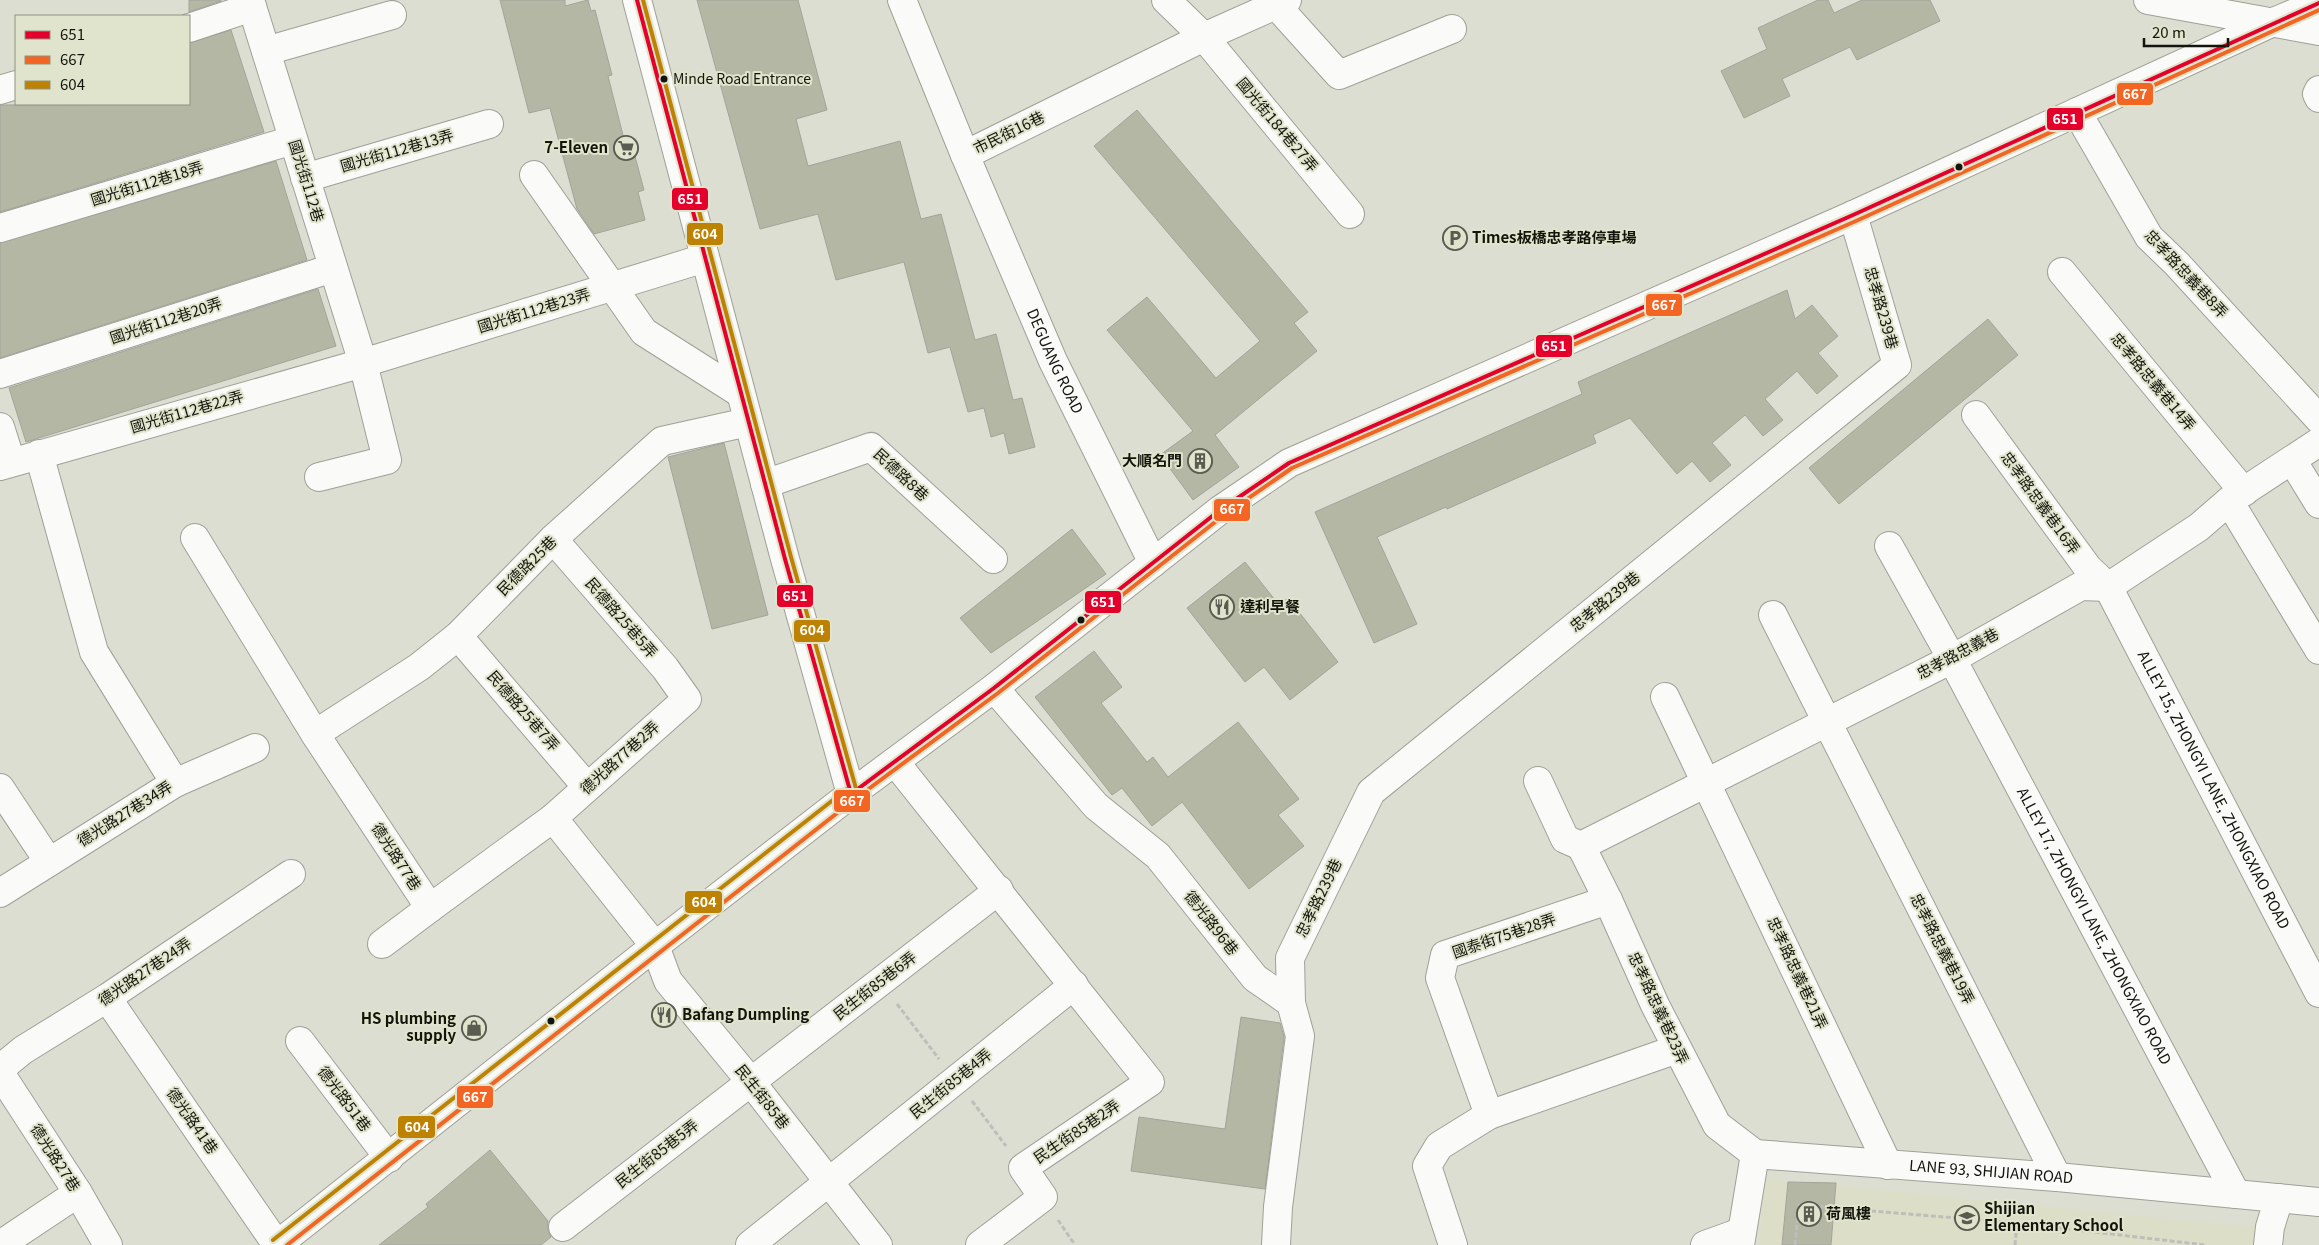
<svg xmlns="http://www.w3.org/2000/svg" width="2319" height="1245" font-family="Georgia,'Noto Sans TC',serif">
<style>
.built{fill:#dcdec7}
.building{fill:#b5b7a5;stroke:#a3a49a}
.lines{fill:none;stroke-linecap:round;stroke-linejoin:round}
.minor-casing{stroke:#9fa097;stroke-width:30}
.path{stroke:#bebeba;stroke-width:3;stroke-dasharray:5 2.5;stroke-linecap:butt}
.minor{stroke:#fafaf8;stroke-width:28}
.bus-1-casing{stroke:#e1e4cc;stroke-width:8}
.bus-2-casing{stroke:#e1e4cc;stroke-width:8}
.bus-3-casing{stroke:#e1e4cc;stroke-width:8}
.bus-1{stroke:#e4002b;stroke-width:4}
.bus-2{stroke:#f26522;stroke-width:4}
.bus-3{stroke:#be8203;stroke-width:4}
.bus-dot{fill:#13140c;stroke:#e1e4cc;stroke-width:2}
.labels{text-anchor:middle;stroke-width:4;stroke-linejoin:round;paint-order:stroke}
.bus-label{font-size:14px;fill:#13140c;stroke:#e1e4cc;text-anchor:start}
.street-label{font-size:15px;fill:#13140c;stroke:#e1e4cc}
.poi-label{font-size:15px;font-weight:bold;fill:#13140c;stroke:#e1e4cc;text-anchor:start}
.line-badge{stroke:#e1e4cc;stroke-width:2}
.badge-label{font-size:14px;text-anchor:middle;font-weight:bold;fill:#fff}
</style>
<rect width="100%" height="100%" fill="#ddded2"/>
<path class="built" d="M 1766,1179 L 2268,1228 L 2266,1245 L 1759,1245 Z"/>
<g class="building">
<path d="M 189,0 L 221,0 L 221,1 L 189,12 Z"/>
<path d="M 500,0 L 565,0 L 565,6 L 588,0 L 591,11 L 595,10 L 612,75 L 608,76 L 627,151 L 633,149 L 644,190 L 638,192 L 645,220 L 594,234 L 577,209 L 550,108 L 529,113 Z"/>
<path d="M 697,0 L 798,0 L 827,110 L 796,119 L 808,166 L 900,141 L 921,219 L 941,214 L 975,340 L 996,334 L 1013,400 L 1022,398 L 1035,447 L 1009,454 L 1004,433 L 991,437 L 984,408 L 968,412 L 950,347 L 928,353 L 904,262 L 836,280 L 818,214 L 760,229 Z"/>
<path d="M 1818,0 L 1828,0 L 1834,13 L 1862,0 L 1930,0 L 1940,21 L 1857,60 L 1850,47 L 1782,79 L 1790,96 L 1744,118 L 1721,71 L 1767,49 L 1758,28 Z"/>
<path d="M 231,30 L 264,132 L 0,212 L 0,105 L 189,104 L 189,43 Z"/>
<path d="M 1137,110 L 1308,312 L 1294,323 L 1317,351 L 1215,435 L 1239,467 L 1193,500 L 1160,455 L 1193,431 L 1107,330 L 1147,297 L 1216,378 L 1260,341 L 1094,146 Z"/>
<path d="M 276,161 L 307,260 L 0,358 L 0,243 Z"/>
<path d="M 318,289 L 336,346 L 26,442 L 9,388 Z"/>
<path d="M 1787,290 L 1795,319 L 1812,305 L 1838,336 L 1818,353 L 1838,376 L 1817,394 L 1797,371 L 1765,399 L 1783,420 L 1763,436 L 1745,415 L 1712,443 L 1731,465 L 1710,482 L 1692,461 L 1677,474 L 1630,418 L 1593,435 L 1596,443 L 1447,509 L 1446,507 L 1377,537 L 1417,624 L 1374,643 L 1315,512 L 1582,394 L 1578,382 Z"/>
<path d="M 1988,319 L 2018,355 L 1839,504 L 1809,468 Z"/>
<path d="M 724,443 L 768,615 L 712,629 L 668,457 Z"/>
<path d="M 1072,529 L 1106,574 L 991,653 L 960,618 Z"/>
<path d="M 1245,562 L 1279,605 L 1288,598 L 1338,662 L 1290,700 L 1264,667 L 1245,682 L 1187,608 Z"/>
<path d="M 1094,651 L 1122,687 L 1101,703 L 1147,762 L 1153,757 L 1168,777 L 1238,722 L 1299,799 L 1278,815 L 1304,846 L 1249,889 L 1182,802 L 1152,826 L 1122,788 L 1112,795 L 1035,697 Z"/>
<path d="M 1241,1017 L 1280,1023 L 1284,1037 L 1265,1189 L 1131,1171 L 1139,1117 L 1225,1129 Z"/>
<path d="M 490,1150 L 548,1221 L 548,1230 L 551,1237 L 541,1245 L 379,1245 L 428,1207 L 426,1204 Z"/>
<path d="M 1788,1182 L 1836,1183 L 1831,1245 L 1782,1245 Z"/>
</g>
<g class="lines">
<defs>
<g id="minor">
<path d="M 250,0 L 363,363 L 387,460 L 319,477"/>
<path d="M 637,0 L 785,559 L 851,794"/>
<path d="M 902,0 L 965,155 L 1204,37 L 1287,0"/>
<path d="M 1166,0 L 1204,37 L 1350,214"/>
<path d="M 2148,0 L 2319,31"/>
<path d="M 1276,5 L 1339,75 L 1452,29"/>
<path d="M 189,28 L 252,7"/>
<path d="M 266,51 L 392,15"/>
<path d="M 0,90 L 16,85"/>
<path d="M 2319,90 L 2317,94 L 2319,98"/>
<path d="M 2077,112 L 2149,237 L 2177,264 L 2319,419"/>
<path id="s1" d="M 965,155 L 1053,361 L 1153,563"/>
<path d="M 534,175 L 644,332 L 740,393"/>
<path d="M 305,178 L 489,124"/>
<path d="M 0,228 L 293,140"/>
<path d="M 2062,272 L 2244,492"/>
<path d="M 0,374 L 333,268"/>
<path id="s2" d="M 1976,415 L 2088,568 L 2108,587 L 2319,993"/>
<path d="M 0,427 L 11,462"/>
<path d="M 39,454 L 94,652 L 175,783"/>
<path d="M 2292,460 L 2319,504"/>
<path d="M 0,466 L 363,363 L 705,258"/>
<path d="M 765,484 L 871,447 L 993,559"/>
<path d="M 2229,501 L 2319,650"/>
<path d="M 195,538 L 315,734 L 430,908 L 553,818 L 655,946 L 668,981 L 751,1082 L 878,1245"/>
<path d="M 553,539 L 665,668 L 687,699 L 553,818"/>
<path id="s3" d="M 1889,546 L 1952,659 L 2236,1194"/>
<path d="M 1773,615 L 2057,1177"/>
<path d="M 458,636 L 587,787"/>
<path d="M 994,688 L 1096,806 L 1158,856 L 1255,978 L 1291,1003 L 1300,1036 L 1278,1207 L 1276,1245"/>
<path d="M 1665,697 L 1888,1165"/>
<path d="M 315,734 L 419,667 L 458,636 L 553,539 L 662,441 L 748,422"/>
<path d="M 895,762 L 1150,1082 L 1023,1168 L 1043,1197 L 980,1245"/>
<path d="M 1538,781 L 1565,839 L 1581,846"/>
<path d="M 0,788 L 49,862"/>
<path d="M 1581,846 L 1952,659 L 2081,586 L 2108,587 L 2199,527 L 2229,501 L 2319,442"/>
<path d="M 1581,846 L 1608,900 L 1655,1005 L 1717,1125 L 1755,1154"/>
<path d="M 0,893 L 175,783 L 255,748"/>
<path d="M 382,944 L 430,908"/>
<path d="M 107,998 L 277,1245"/>
<path d="M 1291,1003 L 1290,958 L 1371,792 L 1897,365 L 1853,215"/>
<path d="M 300,1041 L 389,1158"/>
<path d="M 0,1069 L 23,1050 L 107,998 L 291,874"/>
<path d="M 0,1073 L 78,1193 L 108,1245"/>
<path d="M 1489,1115 L 1440,978 L 1445,955 L 1608,900"/>
<path d="M 563,1227 L 999,890"/>
<path d="M 0,1245 L 78,1193"/>
<path d="M 277,1245 L 655,946 L 851,794 L 994,688 L 1220,510 L 1289,463 L 1853,215 L 2271,23 L 2319,3"/>
<path d="M 750,1245 L 1074,985"/>
<path d="M 1453,1245 L 1427,1166 L 1439,1146 L 1489,1115 L 1677,1049"/>
<path d="M 1705,1245 L 1741,1232"/>
<path id="s4" d="M 1740,1245 L 1755,1154 L 2057,1177 L 2319,1202"/>
<path d="M 2268,1245 L 2270,1227 L 2279,1198"/>
</g>
</defs>
<use href="#minor" class="minor-casing"/>
<g class="path">
<path d="M 897,1004 L 939,1059"/>
<path d="M 972,1101 L 1006,1146"/>
<path d="M 1058,1220 L 1075,1245"/>
<path d="M 1795,1245 L 1799,1205 L 2017,1223 L 2205,1245"/>
<path d="M 2015,1245 L 2017,1223"/>
</g>
<use href="#minor" class="minor"/>
<defs>
<g id="bus-1">
<path d="M 637,0 L 785,559 L 851,794"/>
<path d="M 851,794 L 994,688 L 1220,510 L 1289,463 L 1853,215 L 2319,3"/>
</g>
<path id="bus-2" d="M 287,1245 L 855,799 L 998,693 L 1224,515 L 1292,468 L 1856,221 L 2319,10"/>
<g id="bus-3">
<path d="M 643,0 L 791,557 L 857,792"/>
<path d="M 273,1240 L 847,789"/>
</g>
</defs>
<use href="#bus-1" class="bus-1-casing"/>
<use href="#bus-2" class="bus-2-casing"/>
<use href="#bus-3" class="bus-3-casing"/>
<use href="#bus-1" class="bus-1"/>
<use href="#bus-2" class="bus-2"/>
<use href="#bus-3" class="bus-3"/>
</g>
<defs>
<symbol id="supermarket-ring" viewBox="-11 -11 22 22"><circle r="9.5" fill="#e1e4cc" stroke="#5a5b51" stroke-width="1.5"/><path d="M-6-5.5h2.5l.6 2H6L4.5 2H-2.5L-4.4-4H-6ZM-1.5 3.2a1.3 1.3 0 1 0 .1 0ZM3 3.2a1.3 1.3 0 1 0 .1 0Z" fill="#5a5b51"/></symbol>
<symbol id="parking-ring" viewBox="-11 -11 22 22"><circle r="9.5" fill="#e1e4cc" stroke="#5a5b51" stroke-width="1.5"/><path d="M-3.5-5.5H1a3.5 3.5 0 0 1 0 7H-1V5.5H-3.5ZM-1-3.4V-.6H.8a1.4 1.4 0 0 0 0-2.8Z" fill="#5a5b51"/></symbol>
<symbol id="building-ring" viewBox="-11 -11 22 22"><circle r="9.5" fill="#e1e4cc" stroke="#5a5b51" stroke-width="1.5"/><path d="M-4-6H4V6H1V3H-1V6H-4ZM-2.5-4.3h1.7v1.8h-1.7ZM.8-4.3h1.7v1.8H.8ZM-2.5-1h1.7V.8h-1.7ZM.8-1h1.7V.8H.8Z" fill="#5a5b51"/></symbol>
<symbol id="restaurant-ring" viewBox="-11 -11 22 22"><circle r="9.5" fill="#e1e4cc" stroke="#5a5b51" stroke-width="1.5"/><path d="M-5-6h1v4h1v-4h1v4h1v-4h1v5L-1.5 .5V6h-2V.5L-5-1ZM5-6V6H3V1.5H1.5Q1.5-4 5-6Z" fill="#5a5b51"/></symbol>
<symbol id="shop-ring" viewBox="-11 -11 22 22"><circle r="9.5" fill="#e1e4cc" stroke="#5a5b51" stroke-width="1.5"/><path d="M-5-2.5h2.3a2.7 3.5 0 0 1 5.4 0H5L5.5 6h-11ZM-1.5-2.5h3a1.5 2.3 0 0 0-3 0Z" fill="#5a5b51"/></symbol>
<symbol id="school-ring" viewBox="-11 -11 22 22"><circle r="9.5" fill="#e1e4cc" stroke="#5a5b51" stroke-width="1.5"/><path d="M0-5L7-2L0 1L-7-2ZM-4 1L0 2.5L4 1V4Q0 6-4 4Z" fill="#5a5b51"/></symbol>
</defs>
<g fill-rule="evenodd">
<use href="#supermarket-ring" x="612" y="134" width="28" height="28"/>
<use href="#parking-ring" x="1441" y="224" width="28" height="28"/>
<use href="#building-ring" x="1186" y="447" width="28" height="28"/>
<use href="#restaurant-ring" x="1208" y="593" width="28" height="28"/>
<use href="#restaurant-ring" x="650" y="1001" width="28" height="28"/>
<use href="#shop-ring" x="460" y="1014" width="28" height="28"/>
<use href="#building-ring" x="1795" y="1200" width="28" height="28"/>
<use href="#school-ring" x="1953" y="1204" width="28" height="28"/>
</g>
<g class="bus-dot">
<circle cx="664" cy="79" r="4.5"/>
<circle cx="1959" cy="167" r="4.5"/>
<circle cx="1081" cy="620" r="4.5"/>
<circle cx="551" cy="1021" r="4.5"/>
</g>
<g class="labels">
<g class="bus-label">
<text x="673" y="84">Minde Road Entrance</text>
</g>
<g class="street-label">
<text transform="translate(1277 125) rotate(50)" y="5">國光街184巷27弄</text>
<text transform="translate(1009 133) rotate(-26)" y="5">市民街16巷</text>
<text transform="translate(397 151) rotate(-16)" y="5">國光街112巷13弄</text>
<text transform="translate(306 181) rotate(73)" y="5">國光街112巷</text>
<text transform="translate(147 184) rotate(-17)" y="5">國光街112巷18弄</text>
<text transform="translate(2186 274) rotate(47)" y="5">忠孝路忠義巷8弄</text>
<text transform="translate(1881 308) rotate(74)" y="5">忠孝路239巷</text>
<text transform="translate(534 311) rotate(-17)" y="5">國光街112巷23弄</text>
<text transform="translate(166 321) rotate(-18)" y="5">國光街112巷20弄</text>
<text dy="5" stroke="none"><textPath href="#s1" startOffset="225">DEGUANG ROAD</textPath></text>
<text transform="translate(2153 382) rotate(50)" y="5">忠孝路忠義巷14弄</text>
<text transform="translate(187 412) rotate(-16)" y="5">國光街112巷22弄</text>
<text transform="translate(901 475) rotate(43)" y="5">民德路8巷</text>
<text transform="translate(2040 503) rotate(54)" y="5">忠孝路忠義巷16弄</text>
<text transform="translate(527 566) rotate(-45)" y="5">民德路25巷</text>
<text transform="translate(1605 602) rotate(-39)" y="5">忠孝路239巷</text>
<text transform="translate(621 618) rotate(49)" y="5">民德路25巷5弄</text>
<text transform="translate(1958 654) rotate(-28)" y="5">忠孝路忠義巷</text>
<text transform="translate(523 711) rotate(49)" y="5">民德路25巷7弄</text>
<text transform="translate(620 758) rotate(-42)" y="5">德光路77巷2弄</text>
<text dy="5" stroke="none"><textPath href="#s2" startOffset="446">ALLEY 15, ZHONGYI LANE, ZHONGXIAO ROAD</textPath></text>
<text transform="translate(125 814) rotate(-32)" y="5">德光路27巷34弄</text>
<text transform="translate(396 857) rotate(57)" y="5">德光路77巷</text>
<text transform="translate(1319 898) rotate(-64)" y="5">忠孝路239巷</text>
<text transform="translate(1211 923) rotate(52)" y="5">德光路96巷</text>
<text dy="5" stroke="none"><textPath href="#s3" startOffset="432">ALLEY 17, ZHONGYI LANE, ZHONGXIAO ROAD</textPath></text>
<text transform="translate(1504 936) rotate(-19)" y="5">國泰街75巷28弄</text>
<text transform="translate(1942 949) rotate(63)" y="5">忠孝路忠義巷19弄</text>
<text transform="translate(145 972) rotate(-34)" y="5">德光路27巷24弄</text>
<text transform="translate(1797 973) rotate(65)" y="5">忠孝路忠義巷21弄</text>
<text transform="translate(875 986) rotate(-38)" y="5">民生街85巷6弄</text>
<text transform="translate(1658 1008) rotate(65)" y="5">忠孝路忠義巷23弄</text>
<text transform="translate(951 1084) rotate(-39)" y="5">民生街85巷4弄</text>
<text transform="translate(762 1097) rotate(52)" y="5">民生街85巷</text>
<text transform="translate(344 1099) rotate(53)" y="5">德光路51巷</text>
<text transform="translate(192 1121) rotate(55)" y="5">德光路41巷</text>
<text transform="translate(1077 1132) rotate(-34)" y="5">民生街85巷2弄</text>
<text transform="translate(657 1154) rotate(-38)" y="5">民生街85巷5弄</text>
<text transform="translate(55 1158) rotate(57)" y="5">德光路27巷</text>
<text dy="5" stroke="none"><textPath href="#s4" startOffset="329">LANE 93, SHIJIAN ROAD</textPath></text>
</g>
<g class="poi-label">
<text x="608" y="153" text-anchor="end">7-Eleven</text>
<text x="1472" y="243">Times板橋忠孝路停車場</text>
<text x="1182" y="466" text-anchor="end">大順名門</text>
<text x="1240" y="612">達利早餐</text>
<text x="682" y="1020">Bafang Dumpling</text>
<text x="456" y="1024" text-anchor="end">HS plumbing<tspan x="456" dy="17">supply</tspan></text>
<text x="1984" y="1214">Shijian<tspan x="1984" dy="17">Elementary School</tspan></text>
<text x="1826" y="1219">荷風樓</text>
</g>
</g>
<g class="line-badge">
<rect x="2116" y="82" width="38" height="24" rx="5" fill="#f26522"/>
<rect x="2046" y="107" width="38" height="24" rx="5" fill="#e4002b"/>
<rect x="671" y="187" width="38" height="24" rx="5" fill="#e4002b"/>
<rect x="686" y="222" width="38" height="24" rx="5" fill="#be8203"/>
<rect x="1645" y="293" width="38" height="24" rx="5" fill="#f26522"/>
<rect x="1535" y="334" width="38" height="24" rx="5" fill="#e4002b"/>
<rect x="1213" y="498" width="38" height="24" rx="5" fill="#f26522"/>
<rect x="776" y="584" width="38" height="24" rx="5" fill="#e4002b"/>
<rect x="1084" y="590" width="38" height="24" rx="5" fill="#e4002b"/>
<rect x="793" y="619" width="38" height="24" rx="5" fill="#be8203"/>
<rect x="833" y="789" width="38" height="24" rx="5" fill="#f26522"/>
<rect x="684" y="890" width="39" height="24" rx="5" fill="#be8203"/>
<rect x="456" y="1085" width="38" height="24" rx="5" fill="#f26522"/>
<rect x="397" y="1115" width="39" height="24" rx="5" fill="#be8203"/>
</g>
<g class="badge-label">
<text x="2135" y="99">667</text>
<text x="2065" y="124">651</text>
<text x="690" y="204">651</text>
<text x="705" y="239">604</text>
<text x="1664" y="310">667</text>
<text x="1554" y="351">651</text>
<text x="1232" y="514">667</text>
<text x="795" y="601">651</text>
<text x="1103" y="607">651</text>
<text x="812" y="635">604</text>
<text x="852" y="806">667</text>
<text x="704" y="907">604</text>
<text x="475" y="1102">667</text>
<text x="417" y="1132">604</text>
</g>
<rect x="15" y="15" width="175" height="90" fill="#e1e4cc" stroke="#8f917f"/>
<rect x="25" y="31" width="25" height="8" fill="#e4002b" stroke="#8f917f"/>
<text x="60" y="40" font-size="15" fill="#13140c">651</text>
<rect x="25" y="56" width="25" height="8" fill="#f26522" stroke="#8f917f"/>
<text x="60" y="65" font-size="15" fill="#13140c">667</text>
<rect x="25" y="81" width="25" height="8" fill="#be8203" stroke="#8f917f"/>
<text x="60" y="90" font-size="15" fill="#13140c">604</text>
<path d="M2144 38v8h84v-8" fill="none" stroke="#13140c" stroke-width="2.5"/>
<text x="2152" y="38" font-size="15" fill="#13140c" stroke="#e1e4cc" stroke-width="4" paint-order="stroke">20 m</text>
</svg>
